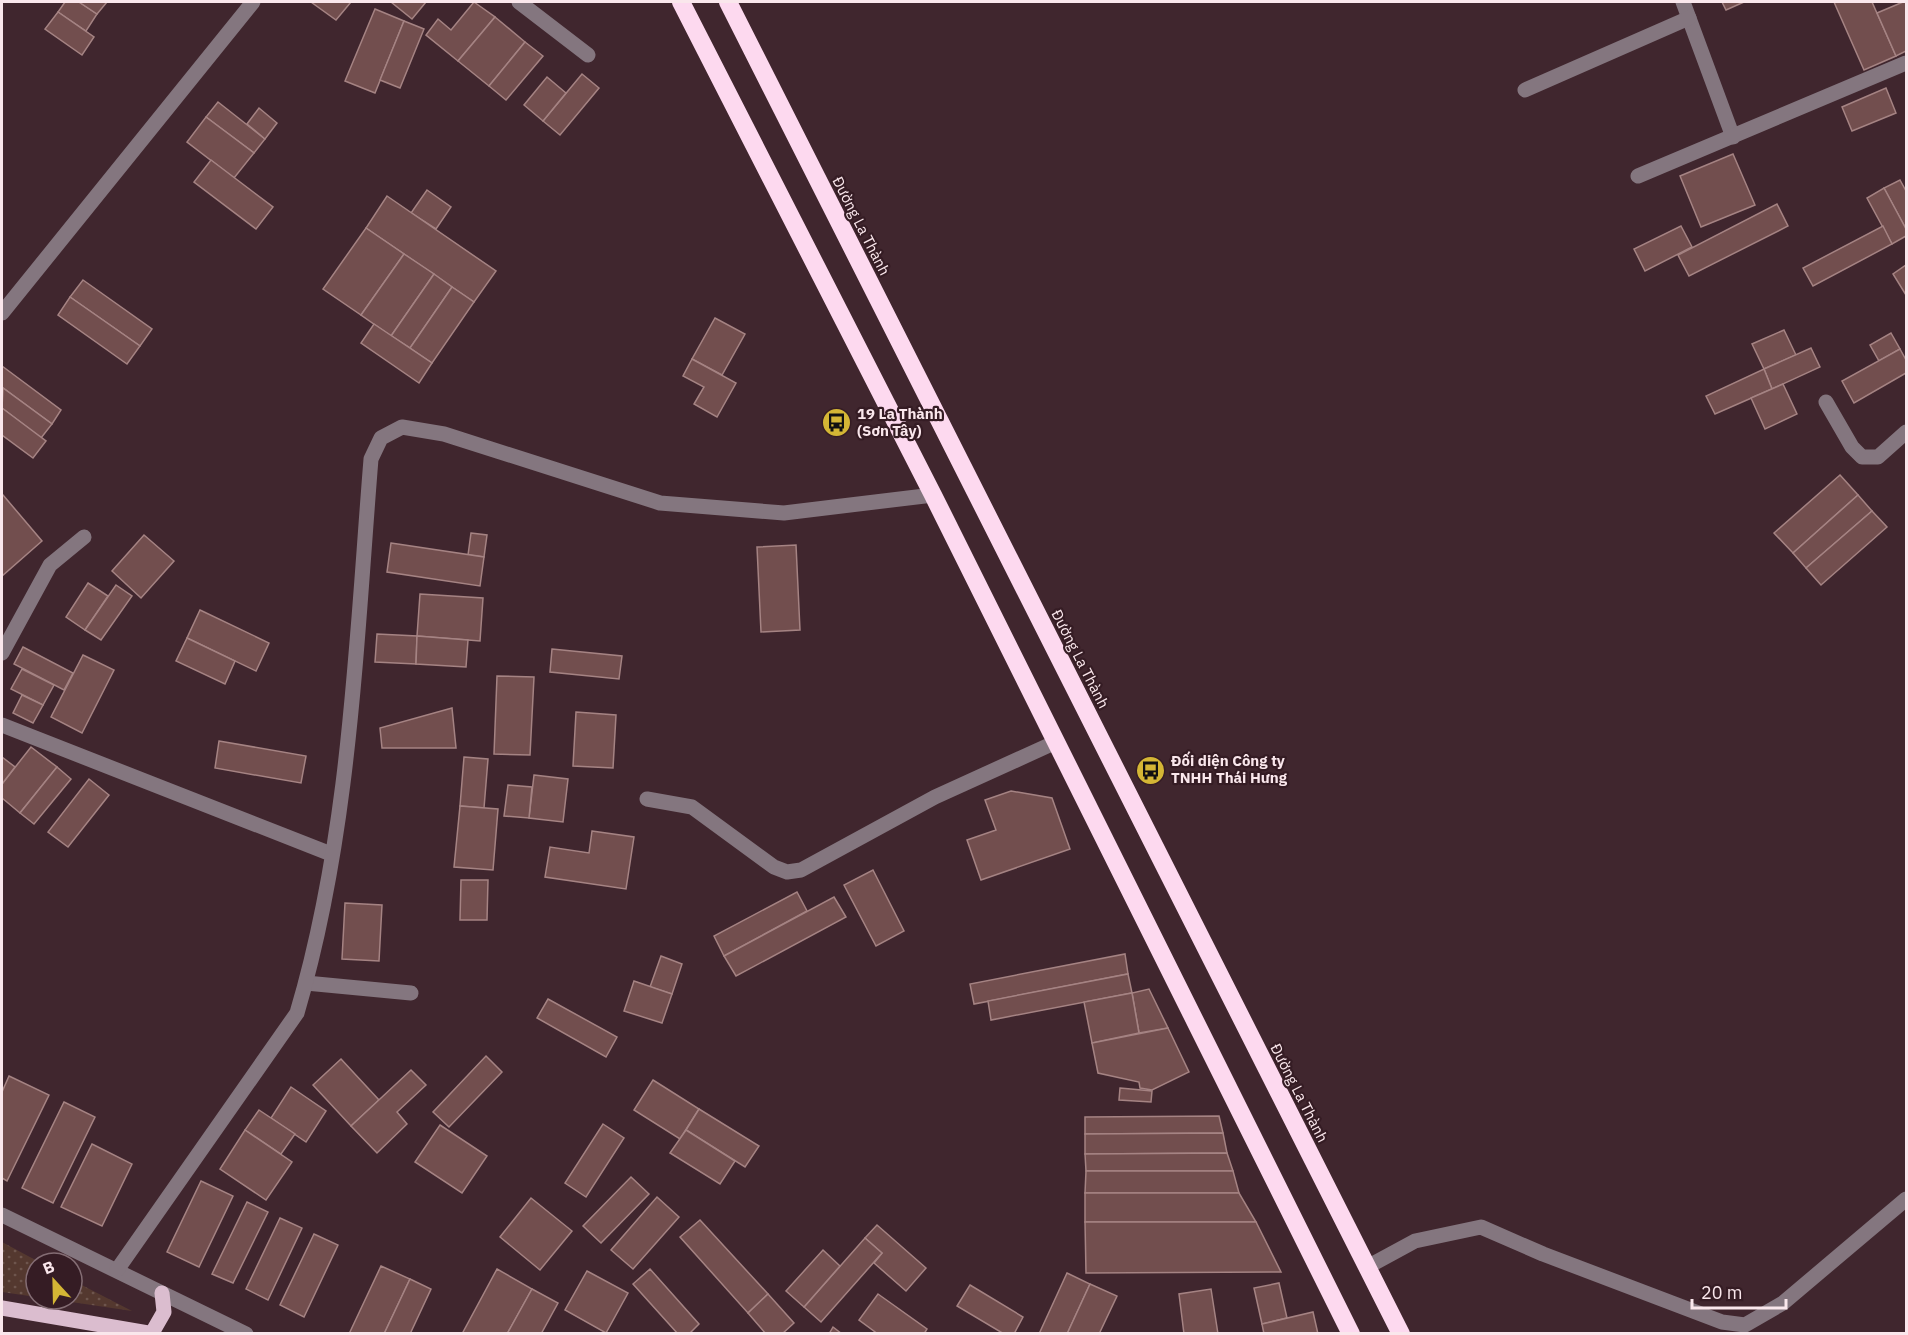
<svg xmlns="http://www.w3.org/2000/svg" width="1908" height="1335" font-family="'IBM Plex Sans',sans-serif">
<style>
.park{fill:url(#park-dots)}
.building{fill:#724e4e;stroke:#a58383;stroke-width:1.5}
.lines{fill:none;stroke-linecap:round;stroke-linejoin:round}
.minor{stroke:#84767f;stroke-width:15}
.major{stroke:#dbbdcf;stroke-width:15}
.highway{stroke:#fdd9ef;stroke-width:18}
.labels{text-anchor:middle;stroke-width:4.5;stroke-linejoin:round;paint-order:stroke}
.street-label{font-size:15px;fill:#fae7ec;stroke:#351c24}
.poi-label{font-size:15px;font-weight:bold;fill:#fae7ec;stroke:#351c24;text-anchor:start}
</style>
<defs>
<pattern id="park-dots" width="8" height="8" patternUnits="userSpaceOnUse" patternTransform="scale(1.5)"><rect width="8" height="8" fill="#54382f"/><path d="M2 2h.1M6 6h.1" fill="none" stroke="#6e554d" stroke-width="1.8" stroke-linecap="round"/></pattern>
</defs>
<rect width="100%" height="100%" fill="#40262e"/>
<g class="park">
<path d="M 2,1242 L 41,1263 L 36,1263 L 36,1297 L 2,1292 Z"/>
<path d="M 72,1280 L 132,1311 L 51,1299 L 72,1299 Z"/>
</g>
<g class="building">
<path d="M 65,2 L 79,2 L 97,14 L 86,31 L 58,12 Z"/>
<path d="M 79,2 L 107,2 L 97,14 Z"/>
<path d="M 311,2 L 351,2 L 336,20 Z"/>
<path d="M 391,2 L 426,2 L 412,19 Z"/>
<path d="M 474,2 L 495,17 L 458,61 L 426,35 L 438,19 L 451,30 Z"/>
<path d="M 1722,2 L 1744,2 L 1726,10 Z"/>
<path d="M 1834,2 L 1872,2 L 1896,56 L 1864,70 Z"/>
<path d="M 1903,2 L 1906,2 L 1906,51 L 1896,56 L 1877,13 Z"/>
<path d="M 375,9 L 404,21 L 375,93 L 345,81 Z"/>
<path d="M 58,12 L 94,37 L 82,55 L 45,29 Z"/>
<path d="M 495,17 L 525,42 L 489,86 L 458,61 Z"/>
<path d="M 404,21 L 424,29 L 400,88 L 380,80 Z"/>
<path d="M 525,42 L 543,56 L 506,100 L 489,86 Z"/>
<path d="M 582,74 L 599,88 L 560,135 L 543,121 Z"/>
<path d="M 547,77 L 566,93 L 543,121 L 524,105 Z"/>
<path d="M 1886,88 L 1896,113 L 1852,131 L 1842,107 Z"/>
<path d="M 218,102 L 265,139 L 254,153 L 206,117 Z"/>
<path d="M 259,108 L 277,123 L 265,139 L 247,124 Z"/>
<path d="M 206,117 L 254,153 L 234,178 L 187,142 Z"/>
<path d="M 1733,154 L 1755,205 L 1701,227 L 1680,176 Z"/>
<path d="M 211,160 L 273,207 L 256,229 L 194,182 Z"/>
<path d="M 1900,180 L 1906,191 L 1906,229 L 1884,188 Z"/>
<path d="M 1884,188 L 1906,229 L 1906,236 L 1892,244 L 1867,198 Z"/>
<path d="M 427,190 L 451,207 L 436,229 L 411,213 Z"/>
<path d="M 387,196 L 496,271 L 474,302 L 366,228 Z"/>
<path d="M 1777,204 L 1788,226 L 1689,276 L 1678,255 Z"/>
<path d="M 1681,226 L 1692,247 L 1645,271 L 1634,249 Z"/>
<path d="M 1883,226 L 1892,244 L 1813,286 L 1803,268 Z"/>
<path d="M 366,228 L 404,254 L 361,315 L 323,289 Z"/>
<path d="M 404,254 L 434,274 L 391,336 L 361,315 Z"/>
<path d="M 1906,265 L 1906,295 L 1893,274 Z"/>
<path d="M 434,274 L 452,287 L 410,348 L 391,336 Z"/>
<path d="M 83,280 L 152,329 L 140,346 L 70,297 Z"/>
<path d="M 452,287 L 474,302 L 432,363 L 410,348 Z"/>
<path d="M 70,297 L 140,346 L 127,364 L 58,315 Z"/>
<path d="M 715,318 L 745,334 L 722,375 L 692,359 Z"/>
<path d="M 374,324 L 432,363 L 419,383 L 361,343 Z"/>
<path d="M 1784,330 L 1796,355 L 1764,369 L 1752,344 Z"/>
<path d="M 1891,333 L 1900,349 L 1879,361 L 1870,345 Z"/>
<path d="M 1811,348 L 1820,367 L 1772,389 L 1764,369 Z"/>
<path d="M 1900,349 L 1906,360 L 1906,373 L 1854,403 L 1842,381 Z"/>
<path d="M 692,359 L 736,383 L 717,417 L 694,404 L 704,387 L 683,376 Z"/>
<path d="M 2,366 L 61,410 L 52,424 L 2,387 Z"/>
<path d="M 1764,369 L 1772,389 L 1715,414 L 1706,396 Z"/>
<path d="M 1783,384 L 1797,414 L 1765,429 L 1751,398 Z"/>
<path d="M 3,388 L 52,424 L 41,438 L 2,408 Z"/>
<path d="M 2,408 L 46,441 L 33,458 L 2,435 Z"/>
<path d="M 1840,475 L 1858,495 L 1793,553 L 1774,533 Z"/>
<path d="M 3,495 L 42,541 L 2,576 L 2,496 Z"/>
<path d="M 1858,495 L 1872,511 L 1806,568 L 1793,553 Z"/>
<path d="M 1872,511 L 1887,527 L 1821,585 L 1806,568 Z"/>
<path d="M 471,533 L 487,535 L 484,557 L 468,555 Z"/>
<path d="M 144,535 L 174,561 L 141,598 L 112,571 Z"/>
<path d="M 391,543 L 484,557 L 480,586 L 387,572 Z"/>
<path d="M 796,545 L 800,630 L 761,632 L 757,547 Z"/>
<path d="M 88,583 L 108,596 L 85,630 L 66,617 Z"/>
<path d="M 116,585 L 132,596 L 101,640 L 85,630 Z"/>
<path d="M 420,594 L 483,598 L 480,641 L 417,636 Z"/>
<path d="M 200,610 L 269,643 L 256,671 L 187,638 Z"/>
<path d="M 377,634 L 417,636 L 416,664 L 375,662 Z"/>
<path d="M 417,636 L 468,640 L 466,667 L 416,664 Z"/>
<path d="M 187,638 L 235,661 L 225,684 L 176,661 Z"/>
<path d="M 23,647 L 73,673 L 64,690 L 14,664 Z"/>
<path d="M 552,649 L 622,656 L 619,679 L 550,672 Z"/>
<path d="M 83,655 L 114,670 L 82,733 L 51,717 Z"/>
<path d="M 22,669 L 54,685 L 43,705 L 11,689 Z"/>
<path d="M 497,676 L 534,677 L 530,755 L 494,754 Z"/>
<path d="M 22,695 L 43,705 L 33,723 L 13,713 Z"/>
<path d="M 452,708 L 456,748 L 382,748 L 380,728 Z"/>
<path d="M 576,712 L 616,715 L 613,768 L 573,766 Z"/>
<path d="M 219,741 L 306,756 L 301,783 L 215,768 Z"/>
<path d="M 31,747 L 57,767 L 20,813 L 2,798 L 2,784 Z"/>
<path d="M 2,757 L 15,767 L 2,784 Z"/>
<path d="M 464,757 L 488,759 L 484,808 L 460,806 Z"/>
<path d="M 57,767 L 71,779 L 34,824 L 20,813 Z"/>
<path d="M 534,775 L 568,779 L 563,822 L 529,818 Z"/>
<path d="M 89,779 L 109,795 L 68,847 L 48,832 Z"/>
<path d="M 508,785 L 532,787 L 529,818 L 504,816 Z"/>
<path d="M 1011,791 L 1052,798 L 1070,849 L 981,880 L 967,840 L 996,830 L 985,800 Z"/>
<path d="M 460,806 L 498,809 L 493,870 L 454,867 Z"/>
<path d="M 592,831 L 634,837 L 626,889 L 545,877 L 550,847 L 589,853 Z"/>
<path d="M 873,870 L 904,931 L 876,946 L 844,885 Z"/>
<path d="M 461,880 L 488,880 L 487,920 L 460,920 Z"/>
<path d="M 797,892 L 807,911 L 724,956 L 714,936 Z"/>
<path d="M 834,897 L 846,917 L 736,976 L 724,956 Z"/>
<path d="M 345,903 L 382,905 L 379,961 L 342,959 Z"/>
<path d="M 1125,954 L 1128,974 L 974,1004 L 970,984 Z"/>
<path d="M 661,956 L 682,964 L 672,994 L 650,987 Z"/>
<path d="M 1128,974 L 1132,993 L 991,1020 L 988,1001 Z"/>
<path d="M 634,981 L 672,994 L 662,1023 L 624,1011 Z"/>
<path d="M 1149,989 L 1168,1028 L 1139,1033 L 1132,993 Z"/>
<path d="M 1132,993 L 1139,1033 L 1092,1043 L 1084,1002 Z"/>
<path d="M 548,999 L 617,1037 L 606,1057 L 537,1018 Z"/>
<path d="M 1168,1028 L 1189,1072 L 1152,1090 L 1140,1088 L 1139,1082 L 1098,1073 L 1092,1043 Z"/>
<path d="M 486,1056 L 502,1072 L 449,1127 L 433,1112 Z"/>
<path d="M 341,1059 L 379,1100 L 351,1126 L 313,1085 Z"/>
<path d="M 411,1070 L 426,1085 L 397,1112 L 407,1124 L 377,1153 L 351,1126 Z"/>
<path d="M 9,1076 L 49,1095 L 7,1181 L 2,1178 L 2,1092 Z"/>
<path d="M 653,1080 L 699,1109 L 680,1139 L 634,1110 Z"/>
<path d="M 291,1087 L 326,1111 L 306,1142 L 271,1118 Z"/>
<path d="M 1120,1088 L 1152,1091 L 1151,1102 L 1119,1100 Z"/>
<path d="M 64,1102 L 95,1117 L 53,1203 L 22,1188 Z"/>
<path d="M 699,1109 L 759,1146 L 745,1167 L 686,1130 Z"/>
<path d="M 259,1110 L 295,1134 L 281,1154 L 245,1130 Z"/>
<path d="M 1219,1116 L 1223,1133 L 1085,1134 L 1085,1117 Z"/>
<path d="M 603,1124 L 624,1138 L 586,1197 L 565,1183 Z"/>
<path d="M 440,1125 L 487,1156 L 462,1193 L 415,1162 Z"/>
<path d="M 245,1130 L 292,1162 L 266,1200 L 220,1169 Z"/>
<path d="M 686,1130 L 735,1161 L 720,1184 L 670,1153 Z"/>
<path d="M 1223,1133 L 1227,1153 L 1085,1154 L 1085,1134 Z"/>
<path d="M 92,1144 L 132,1164 L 102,1226 L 61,1207 Z"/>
<path d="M 1227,1153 L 1233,1171 L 1086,1171 L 1085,1154 Z"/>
<path d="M 1086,1171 L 1233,1171 L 1239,1193 L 1085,1193 Z"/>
<path d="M 631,1177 L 649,1194 L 601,1243 L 583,1226 Z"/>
<path d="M 201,1181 L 233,1196 L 199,1267 L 167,1252 Z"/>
<path d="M 1085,1193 L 1239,1193 L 1256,1222 L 1085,1222 Z"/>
<path d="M 657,1197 L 679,1217 L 633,1269 L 611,1250 Z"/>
<path d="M 531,1198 L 572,1231 L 540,1270 L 500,1237 Z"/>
<path d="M 247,1202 L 268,1212 L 233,1283 L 212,1274 Z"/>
<path d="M 280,1218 L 302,1228 L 268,1300 L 246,1289 Z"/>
<path d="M 700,1220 L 768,1294 L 748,1313 L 680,1237 Z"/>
<path d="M 1085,1222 L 1256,1222 L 1281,1272 L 1086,1273 Z"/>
<path d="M 877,1225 L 926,1268 L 906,1291 L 874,1263 L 882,1253 L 865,1238 Z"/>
<path d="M 314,1234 L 338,1245 L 304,1317 L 280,1305 Z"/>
<path d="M 865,1238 L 882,1253 L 821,1322 L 804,1307 Z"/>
<path d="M 823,1250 L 840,1266 L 804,1307 L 786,1291 Z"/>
<path d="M 381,1266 L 410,1279 L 384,1334 L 349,1334 Z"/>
<path d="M 497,1269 L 532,1289 L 507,1334 L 462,1334 Z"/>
<path d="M 650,1269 L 699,1324 L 689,1334 L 678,1334 L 633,1284 Z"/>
<path d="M 587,1271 L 628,1293 L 606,1333 L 565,1310 Z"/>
<path d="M 1067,1273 L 1090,1284 L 1067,1334 L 1039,1334 Z"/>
<path d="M 410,1279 L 431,1289 L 410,1334 L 384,1334 Z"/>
<path d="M 1279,1283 L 1287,1318 L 1262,1324 L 1254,1288 Z"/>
<path d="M 1090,1284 L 1117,1296 L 1099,1334 L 1067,1334 Z"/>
<path d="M 970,1285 L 1023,1317 L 1014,1334 L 1004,1334 L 957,1306 Z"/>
<path d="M 532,1289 L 558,1303 L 541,1334 L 507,1334 Z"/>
<path d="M 1211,1289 L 1218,1334 L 1184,1334 L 1179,1294 Z"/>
<path d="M 768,1294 L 794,1323 L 782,1334 L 766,1334 L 748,1313 Z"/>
<path d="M 878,1294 L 927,1329 L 924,1334 L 878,1334 L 859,1320 Z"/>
<path d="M 1313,1312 L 1318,1334 L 1264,1334 L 1262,1324 Z"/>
<path d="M 833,1327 L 842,1334 L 829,1334 Z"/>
</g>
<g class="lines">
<g class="minor">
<path d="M 519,2 L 588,55"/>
<path d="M 1683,2 L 1733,137"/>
<path d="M 1525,90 L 1689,18"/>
<path d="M 1638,176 L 1906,63"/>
<path d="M 2,313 L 253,2"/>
<path d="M 1826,402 L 1852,447 L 1862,457 L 1878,457 L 1906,432"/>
<path d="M 2,653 L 50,565 L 84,537"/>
<path d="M 2,725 L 331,854"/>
<path d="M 647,799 L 692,807 L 774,867 L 787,872 L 801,870 L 935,797 L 1056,742"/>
<path d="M 306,983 L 411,993"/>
<path d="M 2,1215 L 246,1334"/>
<path d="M 1367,1267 L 1415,1241 L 1481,1227 L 1543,1254 L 1722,1322 L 1745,1325 L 1783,1303 L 1906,1199"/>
<path d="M 117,1270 L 297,1013 C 350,834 356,644 371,459 L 381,438 L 402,427 L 444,434 L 660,503 L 784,513 L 933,495"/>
</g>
<g class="major">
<path d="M 2,1308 L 154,1334"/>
<path d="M 152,1333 L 164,1312 L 162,1293"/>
</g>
<g class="highway">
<path d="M 681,2 L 933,495 L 1351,1334"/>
<path d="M 728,2 L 1401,1334"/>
</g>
</g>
<defs>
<symbol id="bus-disc" viewBox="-11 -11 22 22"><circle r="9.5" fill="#d4b635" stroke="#351c24"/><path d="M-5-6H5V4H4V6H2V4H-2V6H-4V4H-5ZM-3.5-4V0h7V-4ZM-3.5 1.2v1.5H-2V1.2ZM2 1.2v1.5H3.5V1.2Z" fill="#111"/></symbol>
</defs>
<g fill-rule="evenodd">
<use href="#bus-disc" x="820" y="406" width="33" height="33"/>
<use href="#bus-disc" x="1134" y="754" width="33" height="33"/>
</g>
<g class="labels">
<g class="street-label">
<text transform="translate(861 226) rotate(63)" y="5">Đường La Thành</text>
<text transform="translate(1080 659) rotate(63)" y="5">Đường La Thành</text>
<text transform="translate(1299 1093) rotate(63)" y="5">Đường La Thành</text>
</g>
<g class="poi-label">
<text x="857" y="419">19 La Thành<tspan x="857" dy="17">(Sơn Tây)</tspan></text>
<text x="1171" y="766">Đối diện Công ty<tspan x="1171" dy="17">TNHH Thái Hưng</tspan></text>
</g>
</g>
<rect width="1908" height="1335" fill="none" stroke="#fae7ec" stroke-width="6"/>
<g transform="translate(54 1281) rotate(338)"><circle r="28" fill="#351c24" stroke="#846d74" stroke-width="1.5"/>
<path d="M0-4.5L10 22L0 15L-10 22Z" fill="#d4b635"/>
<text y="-9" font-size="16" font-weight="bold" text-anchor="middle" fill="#fae7ec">B</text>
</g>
<path d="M1692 1299v9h94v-9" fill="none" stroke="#fae7ec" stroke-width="3"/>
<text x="1701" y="1299" font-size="18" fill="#fae7ec" stroke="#351c24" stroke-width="4.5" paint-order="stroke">20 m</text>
</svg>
